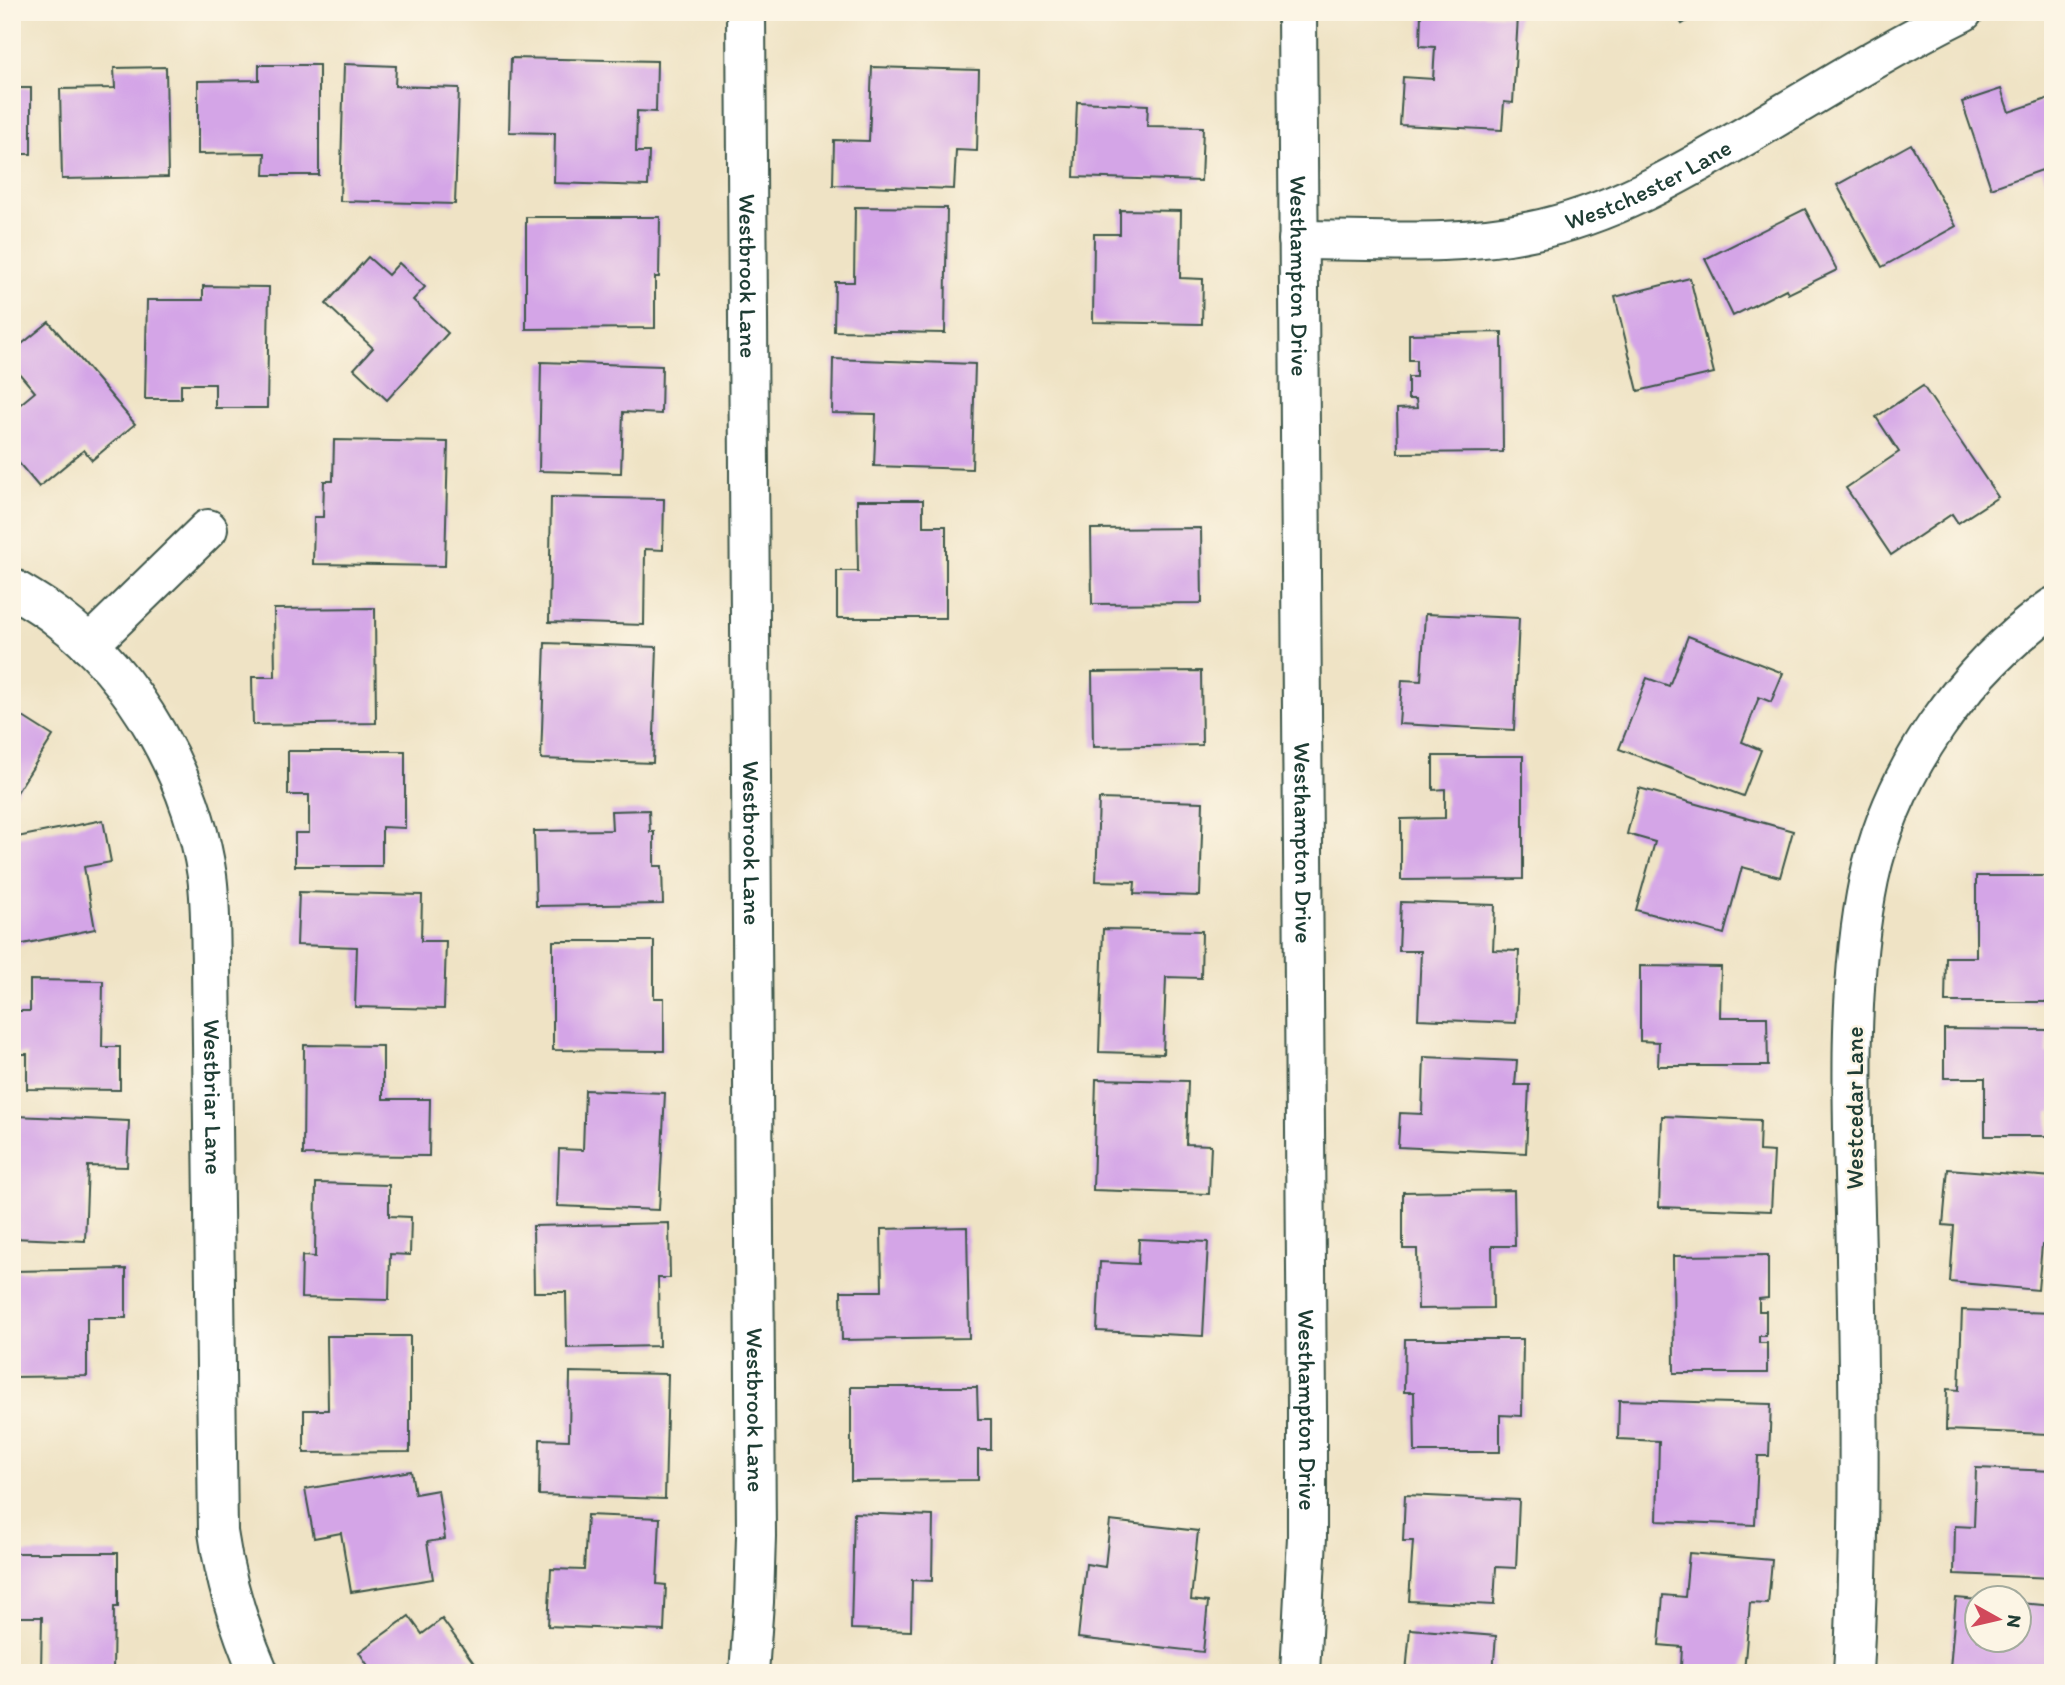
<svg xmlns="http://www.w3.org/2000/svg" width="2065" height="1685" font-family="Itim,sans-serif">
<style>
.building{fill:#d4a5e7}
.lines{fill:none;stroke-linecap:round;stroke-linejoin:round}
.street-casing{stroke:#3e564a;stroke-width:42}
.street{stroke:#fff;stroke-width:38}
.labels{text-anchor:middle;stroke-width:5;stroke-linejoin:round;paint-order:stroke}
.street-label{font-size:24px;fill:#1f3d34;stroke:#fcf5e5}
</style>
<rect width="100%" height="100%" fill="#fcf5e5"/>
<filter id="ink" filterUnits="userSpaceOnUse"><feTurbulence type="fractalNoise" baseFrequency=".0143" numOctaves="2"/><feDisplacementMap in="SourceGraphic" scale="14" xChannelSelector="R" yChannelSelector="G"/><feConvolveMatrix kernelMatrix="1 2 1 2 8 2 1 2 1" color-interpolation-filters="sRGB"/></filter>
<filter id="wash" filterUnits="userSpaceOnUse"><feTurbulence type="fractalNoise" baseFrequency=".00686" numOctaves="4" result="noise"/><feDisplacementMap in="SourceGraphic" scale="28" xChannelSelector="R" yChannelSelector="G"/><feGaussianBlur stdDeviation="1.57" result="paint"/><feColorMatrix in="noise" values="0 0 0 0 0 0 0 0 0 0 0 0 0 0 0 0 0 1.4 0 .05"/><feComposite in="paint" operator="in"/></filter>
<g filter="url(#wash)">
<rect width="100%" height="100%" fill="#efe3c5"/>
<g id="blocks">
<g class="building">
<path d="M 1421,12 L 1518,16 L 1513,103 L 1504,102 L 1502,130 L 1400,125 L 1403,77 L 1433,79 L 1435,47 L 1420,46 Z"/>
<path d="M 1675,12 L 1702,12 L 1682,24 Z"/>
<path d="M 511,58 L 657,61 L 656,112 L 637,111 L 636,152 L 649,152 L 648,186 L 554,183 L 555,133 L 509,132 Z"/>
<path d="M 344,64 L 396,66 L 395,86 L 459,88 L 455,204 L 340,201 Z"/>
<path d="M 259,65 L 319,65 L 319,175 L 264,175 L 265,153 L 198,154 L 198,81 L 259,80 Z"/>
<path d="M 166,67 L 168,177 L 62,179 L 60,89 L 115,88 L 114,68 Z"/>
<path d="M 872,67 L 979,70 L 977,151 L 956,150 L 954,189 L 833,185 L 834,140 L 869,141 Z"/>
<rect x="12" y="88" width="19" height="66"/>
<path d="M 2001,89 L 2009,112 L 2053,97 L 2053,184 L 2048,185 L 2042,170 L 1991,188 L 1962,102 Z"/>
<path d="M 1077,102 L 1148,105 L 1147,126 L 1203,127 L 1201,181 L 1074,177 Z"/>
<path d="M 1911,144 L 1956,226 L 1882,267 L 1837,185 Z"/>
<path d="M 855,207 L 947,208 L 945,333 L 834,331 L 835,282 L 854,282 Z"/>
<path d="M 1805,209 L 1837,270 L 1788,294 L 1786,289 L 1733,316 L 1705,259 Z"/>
<path d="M 1120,210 L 1181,211 L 1180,278 L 1203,279 L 1202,324 L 1093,322 L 1094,234 L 1120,234 Z"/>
<path d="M 526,217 L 660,217 L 659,277 L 655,277 L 655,328 L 526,329 Z"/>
<path d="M 368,257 L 388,275 L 399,263 L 425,287 L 413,300 L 448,333 L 387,400 L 354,369 L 373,348 L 326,304 Z"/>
<path d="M 1690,278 L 1714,373 L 1638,391 L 1615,297 Z"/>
<path d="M 203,286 L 269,287 L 267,408 L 215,408 L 215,384 L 181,384 L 181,399 L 145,399 L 147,300 L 203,300 Z"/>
<path d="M 49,322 L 135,424 L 92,460 L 84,450 L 39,487 L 12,455 L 12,411 L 35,392 L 12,365 L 12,352 Z"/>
<path d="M 1502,332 L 1503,452 L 1398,453 L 1397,409 L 1417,408 L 1416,399 L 1408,399 L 1408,377 L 1416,377 L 1416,360 L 1409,360 L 1409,334 Z"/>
<path d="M 833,359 L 975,364 L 972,469 L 874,466 L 876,414 L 832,413 Z"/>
<path d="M 541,362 L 662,366 L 661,414 L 623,412 L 621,473 L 539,471 Z"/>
<path d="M 1923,386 L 1998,497 L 1958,523 L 1952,514 L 1891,555 L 1846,488 L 1899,452 L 1876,417 Z"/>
<path d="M 334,440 L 448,442 L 445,566 L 313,564 L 314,517 L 323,517 L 324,481 L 333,481 Z"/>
<path d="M 551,497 L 664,499 L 663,550 L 645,549 L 644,625 L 549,622 Z"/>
<path d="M 857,500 L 923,500 L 923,526 L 946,526 L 946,618 L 837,618 L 837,571 L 858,571 Z"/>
<path d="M 1201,528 L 1202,603 L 1092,604 L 1091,529 Z"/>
<path d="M 375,608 L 376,723 L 253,725 L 252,677 L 275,677 L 274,609 Z"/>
<path d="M 1425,614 L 1519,618 L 1514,730 L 1399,724 L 1402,680 L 1421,681 Z"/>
<path d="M 1688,636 L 1783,673 L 1771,702 L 1759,697 L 1742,742 L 1761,750 L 1743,796 L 1619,749 L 1647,678 L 1669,686 Z"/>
<path d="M 545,643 L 657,647 L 653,763 L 541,759 Z"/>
<path d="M 1201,671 L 1202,745 L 1093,747 L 1092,672 Z"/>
<path d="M 12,710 L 53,736 L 12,800 Z"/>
<path d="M 288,751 L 405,751 L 405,828 L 382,827 L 382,866 L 295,866 L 295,833 L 309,833 L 309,795 L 288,795 Z"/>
<path d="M 1433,756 L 1523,756 L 1523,879 L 1401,880 L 1401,819 L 1445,818 L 1445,789 L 1433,790 Z"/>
<path d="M 1639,788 L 1793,831 L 1780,877 L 1742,867 L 1724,934 L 1636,910 L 1655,842 L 1627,834 Z"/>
<path d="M 1099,799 L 1203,802 L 1200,896 L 1134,894 L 1135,882 L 1096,881 Z"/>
<path d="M 649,810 L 650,832 L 654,832 L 654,866 L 662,866 L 663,904 L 536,906 L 534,831 L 612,830 L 611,811 Z"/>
<path d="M 103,820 L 111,862 L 84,867 L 95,929 L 18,945 L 12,918 L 12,838 Z"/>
<path d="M 1976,876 L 2053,876 L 2053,1002 L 1945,1002 L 1946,957 L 1976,957 Z"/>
<path d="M 299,892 L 422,895 L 421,941 L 446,941 L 444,1009 L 355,1007 L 357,947 L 297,945 Z"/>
<path d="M 1401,902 L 1495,905 L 1493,950 L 1519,951 L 1516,1023 L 1418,1019 L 1421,951 L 1399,951 Z"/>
<path d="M 1103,929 L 1202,931 L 1201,978 L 1166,977 L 1163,1054 L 1099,1052 Z"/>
<path d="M 553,941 L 654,941 L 654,998 L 664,998 L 664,1051 L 553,1050 Z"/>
<path d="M 1640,966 L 1721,967 L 1720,1017 L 1767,1017 L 1768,1066 L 1658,1066 L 1659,1042 L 1640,1041 Z"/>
<path d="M 30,980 L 103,981 L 102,1047 L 120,1047 L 120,1090 L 27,1089 L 27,1054 L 12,1054 L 12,1011 L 30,1011 Z"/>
<path d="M 1944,1029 L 2048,1030 L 2047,1054 L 2053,1054 L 2053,1111 L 2049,1111 L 2048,1136 L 1985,1136 L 1985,1078 L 1944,1078 Z"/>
<path d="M 304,1045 L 383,1046 L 383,1099 L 430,1099 L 429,1156 L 303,1155 Z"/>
<path d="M 1424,1057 L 1517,1061 L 1515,1085 L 1529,1085 L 1526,1153 L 1398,1147 L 1400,1113 L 1422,1114 Z"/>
<path d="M 1096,1079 L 1188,1081 L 1186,1144 L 1211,1145 L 1209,1194 L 1093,1190 Z"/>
<path d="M 585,1090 L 665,1093 L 659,1210 L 557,1206 L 559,1149 L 583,1150 Z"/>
<path d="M 16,1116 L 129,1121 L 127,1167 L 88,1166 L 85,1241 L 12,1238 Z"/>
<path d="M 1662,1116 L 1760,1120 L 1759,1151 L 1774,1152 L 1771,1211 L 1659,1207 Z"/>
<path d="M 1948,1169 L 2053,1177 L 2053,1246 L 2042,1245 L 2038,1290 L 1950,1282 L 1954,1226 L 1943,1225 Z"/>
<path d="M 316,1183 L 389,1185 L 389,1216 L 411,1217 L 410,1255 L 390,1254 L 389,1300 L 301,1298 L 302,1256 L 315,1257 Z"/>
<path d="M 1514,1190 L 1515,1246 L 1492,1246 L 1493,1308 L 1418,1309 L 1417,1249 L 1403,1249 L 1403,1192 Z"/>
<path d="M 669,1223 L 670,1278 L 658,1278 L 659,1346 L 567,1348 L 566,1292 L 534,1292 L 533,1226 Z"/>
<path d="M 967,1227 L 969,1338 L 842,1340 L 841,1291 L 882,1291 L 881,1229 Z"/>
<path d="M 1139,1239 L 1208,1242 L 1203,1336 L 1097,1331 L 1100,1262 L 1138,1264 Z"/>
<path d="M 1768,1255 L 1768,1298 L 1759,1299 L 1759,1311 L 1766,1311 L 1766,1336 L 1759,1336 L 1759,1343 L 1767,1343 L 1767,1373 L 1674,1373 L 1673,1256 Z"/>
<path d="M 126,1269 L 126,1318 L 87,1318 L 87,1376 L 12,1377 L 12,1271 Z"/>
<path d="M 1962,1310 L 2053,1313 L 2050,1434 L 1946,1430 L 1947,1389 L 1959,1390 Z"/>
<path d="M 327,1336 L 410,1336 L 410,1452 L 304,1453 L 304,1410 L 328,1410 Z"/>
<path d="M 1405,1339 L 1523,1339 L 1522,1416 L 1500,1415 L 1500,1452 L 1415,1452 L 1414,1392 L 1404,1392 Z"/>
<path d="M 570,1372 L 668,1374 L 665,1499 L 539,1495 L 540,1439 L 569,1440 Z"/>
<path d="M 851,1387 L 977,1387 L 978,1419 L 991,1419 L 991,1450 L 978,1450 L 978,1480 L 851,1481 Z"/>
<path d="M 1619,1400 L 1771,1404 L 1769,1456 L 1758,1456 L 1755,1525 L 1657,1521 L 1659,1441 L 1618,1439 Z"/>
<path d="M 1976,1468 L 2053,1471 L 2053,1578 L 1954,1574 L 1955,1526 L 1974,1527 Z"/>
<path d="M 411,1471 L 415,1494 L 438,1490 L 445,1539 L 427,1542 L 433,1579 L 351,1592 L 341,1533 L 314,1538 L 305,1489 Z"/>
<path d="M 1405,1495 L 1519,1500 L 1516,1568 L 1496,1567 L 1494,1605 L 1409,1601 L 1413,1541 L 1403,1541 Z"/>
<path d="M 854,1513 L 933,1516 L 932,1581 L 912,1580 L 911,1631 L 851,1629 Z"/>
<path d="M 587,1515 L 660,1518 L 657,1584 L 666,1585 L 664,1631 L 548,1626 L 551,1569 L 584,1570 Z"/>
<path d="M 1110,1521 L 1198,1531 L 1191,1600 L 1208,1602 L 1203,1652 L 1078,1638 L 1086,1564 L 1105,1567 Z"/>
<path d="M 12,1553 L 118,1553 L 118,1607 L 114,1607 L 113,1672 L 41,1672 L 42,1617 L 12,1617 Z"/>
<path d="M 1689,1553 L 1772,1560 L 1768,1604 L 1750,1603 L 1744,1672 L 1681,1667 L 1682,1647 L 1659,1645 L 1663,1595 L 1685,1597 Z"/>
<path d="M 1956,1598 L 1978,1600 L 1978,1640 L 2020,1640 L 2020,1603 L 2053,1606 L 2053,1673 L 1945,1673 L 1946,1669 L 1950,1669 Z"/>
<path d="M 409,1616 L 422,1634 L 442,1619 L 481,1673 L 373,1673 L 359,1652 Z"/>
<path d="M 1410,1629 L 1496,1636 L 1493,1673 L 1406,1673 Z"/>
<path d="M 1088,1668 L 1120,1671 L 1120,1673 L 1088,1673 Z"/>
</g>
</g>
</g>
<g filter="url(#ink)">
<use href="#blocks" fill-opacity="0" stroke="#3e564a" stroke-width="2"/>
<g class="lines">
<defs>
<g id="street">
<path id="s1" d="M 746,12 L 756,1536 L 754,1602 L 749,1673"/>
<path id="s2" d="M 1297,12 L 1307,1407 L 1307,1537 L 1300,1673"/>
<path id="s3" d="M 1298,240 C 1375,240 1455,247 1531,231 C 1611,215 1682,173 1752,132 C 1821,91 1890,48 1963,12"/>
<path id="s4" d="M 12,588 C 27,597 43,606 57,617 C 136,676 193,780 207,876 C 211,904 210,934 211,962 L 218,1532 C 225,1581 239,1627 259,1673"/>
<path d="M 89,645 L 208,529"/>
<path d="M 1853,1673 C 1861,1535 1859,1396 1856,1258 C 1854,1136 1844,999 1869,879 C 1892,771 1964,670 2053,607"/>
</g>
</defs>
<use href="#street" class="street-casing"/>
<use href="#street" class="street"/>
</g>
</g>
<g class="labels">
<g class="street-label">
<text dy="8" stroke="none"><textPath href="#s3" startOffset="360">Westchester Lane</textPath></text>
<text dy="8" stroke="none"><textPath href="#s1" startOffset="264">Westbrook Lane</textPath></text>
<text dy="8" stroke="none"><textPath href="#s2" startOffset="264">Westhampton Drive</textPath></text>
<text dy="8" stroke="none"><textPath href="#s1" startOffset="831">Westbrook Lane</textPath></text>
<text dy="8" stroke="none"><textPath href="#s2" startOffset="831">Westhampton Drive</textPath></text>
<text dy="8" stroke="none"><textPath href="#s4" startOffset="581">Westbriar Lane</textPath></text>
<text transform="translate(1855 1108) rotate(-90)" y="8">Westcedar Lane</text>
<text dy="8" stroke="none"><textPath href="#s1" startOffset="1398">Westbrook Lane</textPath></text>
<text dy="8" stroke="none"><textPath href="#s2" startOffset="1398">Westhampton Drive</textPath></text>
</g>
</g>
<rect width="2065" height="1685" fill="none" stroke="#fcf5e5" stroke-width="42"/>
<g transform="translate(1998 1619) rotate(98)"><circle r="33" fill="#fcf5e5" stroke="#a4ab9e" stroke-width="2"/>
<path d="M0-5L12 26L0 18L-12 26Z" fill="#d1495b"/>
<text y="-10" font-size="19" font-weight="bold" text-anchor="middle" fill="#1f3d34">N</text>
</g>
</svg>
